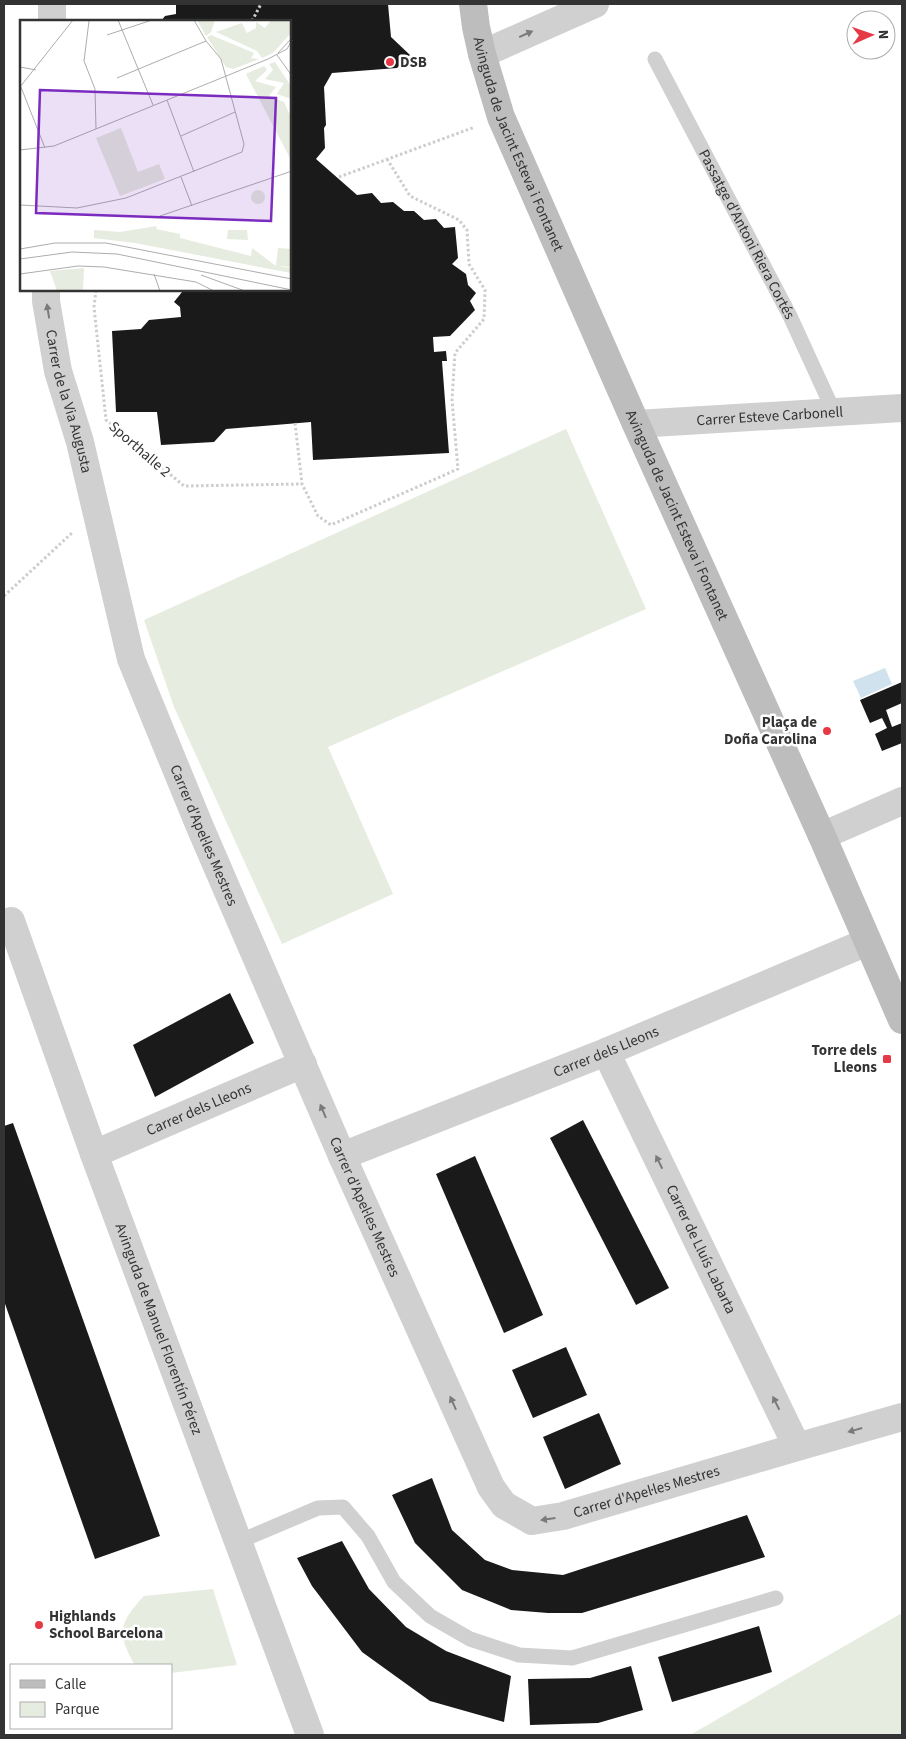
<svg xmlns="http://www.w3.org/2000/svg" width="906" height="1739" font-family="'Source Sans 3',sans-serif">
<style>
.green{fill:#e6ecdf}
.water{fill:#cfe2ee}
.building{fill:#1a1a1a}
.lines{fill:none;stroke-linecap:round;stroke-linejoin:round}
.path{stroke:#cdcdcd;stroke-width:3;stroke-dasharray:2.5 2.5;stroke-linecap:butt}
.lane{stroke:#d0d0d0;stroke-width:15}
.street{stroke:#d0d0d0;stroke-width:28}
.secondary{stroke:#bdbdbd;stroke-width:28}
.oneway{fill:#7a7a7a}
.poi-dot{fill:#e63946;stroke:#fff;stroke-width:2}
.labels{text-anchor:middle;stroke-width:5;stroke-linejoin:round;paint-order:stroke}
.poi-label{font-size:15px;font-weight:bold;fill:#333;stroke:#fff;text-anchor:start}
.street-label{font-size:15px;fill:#333;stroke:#fff}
.inset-road{fill:none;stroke:#adadad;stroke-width:1}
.view{fill:#7b2cbf;fill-opacity:0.15;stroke:#7b2cbf;stroke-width:2.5}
.inset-edge{fill:none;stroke:#333;stroke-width:2.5}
</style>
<rect width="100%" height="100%" fill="#fff"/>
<g class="green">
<path d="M 566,429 L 646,609 L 328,747 L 393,894 L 282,944 L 174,707 L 144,620 Z"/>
<path d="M 213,1589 L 237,1665 L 171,1673 L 171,1665 L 135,1665 C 116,1633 119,1623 144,1596 Z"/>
<path d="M 902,1613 L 902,1735 L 690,1735 Z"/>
</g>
<path class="water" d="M 885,668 L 892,684 L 861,698 L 853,681 Z"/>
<g class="building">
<path d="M 176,4 L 388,4 L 391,37 L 410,55 L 397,68 L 332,73 L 324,87 L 326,125 L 324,128 L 325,148 L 316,159 L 357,195 L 372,193 L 381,203 L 393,202 L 404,211 L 414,211 L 424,220 L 436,219 L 444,228 L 455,227 L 458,258 L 452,264 L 466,274 L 468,285 L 476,293 L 470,301 L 475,310 L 450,336 L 433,337 L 434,352 L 446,351 L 447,361 L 442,361 L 449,453 L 313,460 L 311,422 L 226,429 L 214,442 L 161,445 L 157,412 L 116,412 L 112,331 L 141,329 L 149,320 L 181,317 L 180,307 L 174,302 L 182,292 L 179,290 L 290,290 L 290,21 L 161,21 L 165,16 L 176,14 Z"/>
<path d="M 902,682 L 902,703 L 886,710 L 892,727 L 902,723 L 902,743 L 882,751 L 875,734 L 887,728 L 882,718 L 870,723 L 860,700 Z"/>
<path d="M 230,993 L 254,1043 L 155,1097 L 133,1045 Z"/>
<path d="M 583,1120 L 669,1288 L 636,1305 L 550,1138 Z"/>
<path d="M 13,1123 L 160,1536 L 95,1559 L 4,1301 L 4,1126 Z"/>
<path d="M 475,1156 L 543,1315 L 504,1333 L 436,1174 Z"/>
<path d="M 566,1347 L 587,1395 L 533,1418 L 512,1370 Z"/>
<path d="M 599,1413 L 621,1464 L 565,1489 L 543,1437 Z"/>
<path d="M 432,1478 L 452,1530 L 485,1560 L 512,1570 L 563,1575 L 747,1515 L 765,1557 L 582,1613 L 548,1613 L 511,1610 L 462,1590 L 415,1543 L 392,1495 Z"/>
<path d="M 342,1541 L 369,1589 L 406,1627 L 446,1651 L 511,1676 L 504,1722 L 430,1701 L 362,1652 L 312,1586 L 297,1558 Z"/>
<path d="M 759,1626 L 772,1672 L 672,1702 L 658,1657 Z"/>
<path d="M 631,1666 L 643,1710 L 598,1723 L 530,1725 L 528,1679 L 590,1678 Z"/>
</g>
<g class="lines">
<g class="path">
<path d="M 252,21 L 261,4"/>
<path d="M 339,177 L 475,127"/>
<path d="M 96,290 L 94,307 L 106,420 L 184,486 L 302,484"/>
<path d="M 295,423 L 302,484 L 318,516 L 331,525 L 458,469 L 452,400 L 455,353 L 484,319 L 485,290 L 469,264 L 467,230 L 459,220 L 410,196 L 387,159"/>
<path d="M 4,596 L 73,532"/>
</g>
<g class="lane">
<path id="s1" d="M 655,59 L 790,316 L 834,412"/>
<path d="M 238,1542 L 318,1508 L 343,1507 L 368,1536 L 394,1582 L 430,1616 L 470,1639 L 519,1655 L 572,1658 L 776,1598"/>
</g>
<g class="street">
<path d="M 52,21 L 52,4"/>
<path d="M 482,54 L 595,4"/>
<path id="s2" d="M 46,290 L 46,301 L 58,371 L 80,442 L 131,659 L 200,827 L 342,1156 L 491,1487 L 504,1505 L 532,1521 L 563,1516 L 797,1447 L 902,1417"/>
<path id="s3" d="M 636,424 L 902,408"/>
<path d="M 822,836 L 902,801"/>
<path id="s4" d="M 11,921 L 94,1154 L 310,1735"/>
<path id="s5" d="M 606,1052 L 797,1447"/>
<path id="s6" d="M 94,1154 L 303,1064"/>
<path id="s7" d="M 342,1156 L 606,1052 L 867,942"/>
</g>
<path class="secondary" id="s8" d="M 473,4 L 476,27 L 482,54 L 501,117 L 636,424 L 822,836 L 902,1020"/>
</g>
<defs><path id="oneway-solid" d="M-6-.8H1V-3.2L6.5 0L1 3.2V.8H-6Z" transform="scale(1.25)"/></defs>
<g class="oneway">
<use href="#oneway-solid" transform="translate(526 34) rotate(-24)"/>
<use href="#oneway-solid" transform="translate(48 311) rotate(-99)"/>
<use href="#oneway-solid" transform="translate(323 1111) rotate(-113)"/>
<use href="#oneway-solid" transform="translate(659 1162) rotate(-116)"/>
<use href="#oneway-solid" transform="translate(453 1403) rotate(-114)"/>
<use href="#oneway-solid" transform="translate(776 1403) rotate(-116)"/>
<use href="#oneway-solid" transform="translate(855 1430) rotate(164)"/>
<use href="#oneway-solid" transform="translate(548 1519) rotate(172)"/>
</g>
<g class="poi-dot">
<circle cx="390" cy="62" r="5"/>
<circle cx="827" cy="731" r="5"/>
<rect x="882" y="1054" width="10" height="10" rx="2.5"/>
<circle cx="39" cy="1625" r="5"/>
</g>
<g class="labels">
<g class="poi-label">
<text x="400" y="67">DSB</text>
<text x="817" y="727" text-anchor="end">Plaça de<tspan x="817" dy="17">Doña Carolina</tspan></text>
<text x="877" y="1055" text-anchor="end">Torre dels<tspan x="877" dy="17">Lleons</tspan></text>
<text x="49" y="1621">Highlands<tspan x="49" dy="17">School Barcelona</tspan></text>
</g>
<g class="street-label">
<text dy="5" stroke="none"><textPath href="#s8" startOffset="148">Avinguda de Jacint Esteva i Fontanet</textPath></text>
<text dy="5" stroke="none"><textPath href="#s1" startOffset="198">Passatge d'Antoni Riera Cortés</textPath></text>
<text dy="5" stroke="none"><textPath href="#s2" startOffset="114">Carrer de la Via Augusta</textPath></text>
<text dy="5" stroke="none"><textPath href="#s3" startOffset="134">Carrer Esteve Carbonell</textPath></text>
<text transform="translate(140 449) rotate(41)" y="5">Sporthalle 2</text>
<text dy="5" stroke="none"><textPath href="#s8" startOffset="552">Avinguda de Jacint Esteva i Fontanet</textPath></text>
<text dy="5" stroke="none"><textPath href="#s2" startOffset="570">Carrer d'Apel·les Mestres</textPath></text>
<text dy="5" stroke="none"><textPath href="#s7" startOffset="284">Carrer dels Lleons</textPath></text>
<text dy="5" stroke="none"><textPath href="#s6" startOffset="114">Carrer dels Lleons</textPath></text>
<text dy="5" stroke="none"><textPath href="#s2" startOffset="975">Carrer d'Apel·les Mestres</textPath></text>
<text dy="5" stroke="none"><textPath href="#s5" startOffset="219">Carrer de Lluís Labarta</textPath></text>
<text dy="5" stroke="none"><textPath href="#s4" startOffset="434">Avinguda de Manuel Florentín Pérez</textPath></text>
<text dy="5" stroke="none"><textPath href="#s2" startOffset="1455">Carrer d'Apel·les Mestres</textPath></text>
</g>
</g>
<g transform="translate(20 20)">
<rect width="271" height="271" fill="#fff"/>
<path d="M 177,0 L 195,0 L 191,12 L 186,16 ZM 251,0 L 271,0 L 271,13 L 253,33 L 242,38 L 237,31 L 196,12 L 222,3 L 227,13 L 236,8 L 236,2 L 245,8 ZM 191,15 L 234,33 L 231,38 L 239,39 L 213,49 L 206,47 L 187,17 ZM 255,42 L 271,66 L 271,79 L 257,74 L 264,63 L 245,59 L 253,50 L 249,44 ZM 244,46 L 247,50 L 235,61 L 256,67 L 249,76 L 264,82 L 271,97 L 271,140 L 226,54 ZM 101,108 L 118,152 L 139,144 L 145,159 L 100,176 L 76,118 ZM231 177a7 7 0 1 1 14 0a7 7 0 1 1-14 0ZM 137,206 L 136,209 L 160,214 L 160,218 L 231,236 L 232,228 L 256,246 L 258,228 L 271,229 L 271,247 L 257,246 L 271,248 L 271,253 L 115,223 L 74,218 L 74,210 L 100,212 ZM 208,210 L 227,210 L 228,220 L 207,219 ZM 64,248 L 63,271 L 37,271 L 30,251 Z" fill="#e6ecdf"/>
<path class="inset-road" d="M 98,0 L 133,85M 69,1 L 64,41 L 75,69 L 76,109M 87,15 L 132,0M 258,33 L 271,19M 257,35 L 272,56M 0,47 L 16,50M 97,58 L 186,21M 0,67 L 53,0M 1,67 L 25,128M 147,80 L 174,152M 161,116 L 215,92M 0,130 L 34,126 L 248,39 L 267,29 L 272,20M 161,157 L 172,186M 0,185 L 57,188 L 106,178 L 222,132 L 224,124 L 201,39 L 186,21 L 174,0M 140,196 L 272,151M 0,229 L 35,223 L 86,223 L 272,259M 0,239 L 52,232 L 97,234 L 272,270M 0,254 L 58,246 L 84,247 L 176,262 L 194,271M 134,254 L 140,271M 181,255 L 225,271"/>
<path class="view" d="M 20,70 L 256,78 L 251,201 L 16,193 Z"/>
<rect width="271" height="271" class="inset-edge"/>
</g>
<rect width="906" height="1739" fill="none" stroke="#333333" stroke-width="10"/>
<rect x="10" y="1664" width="162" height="65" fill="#ffffff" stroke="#adadad"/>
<rect x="20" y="1680" width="25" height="8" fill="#bdbdbd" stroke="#adadad"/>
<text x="55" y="1689" font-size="15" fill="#333333">Calle</text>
<rect x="20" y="1702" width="25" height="15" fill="#e6ecdf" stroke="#adadad"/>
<text x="55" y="1714" font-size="15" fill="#333333">Parque</text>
<g transform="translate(871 35) rotate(88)"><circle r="24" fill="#ffffff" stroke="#adadad"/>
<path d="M0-4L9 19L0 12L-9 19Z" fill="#e63946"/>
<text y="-8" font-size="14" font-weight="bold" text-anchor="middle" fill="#333333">N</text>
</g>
</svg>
